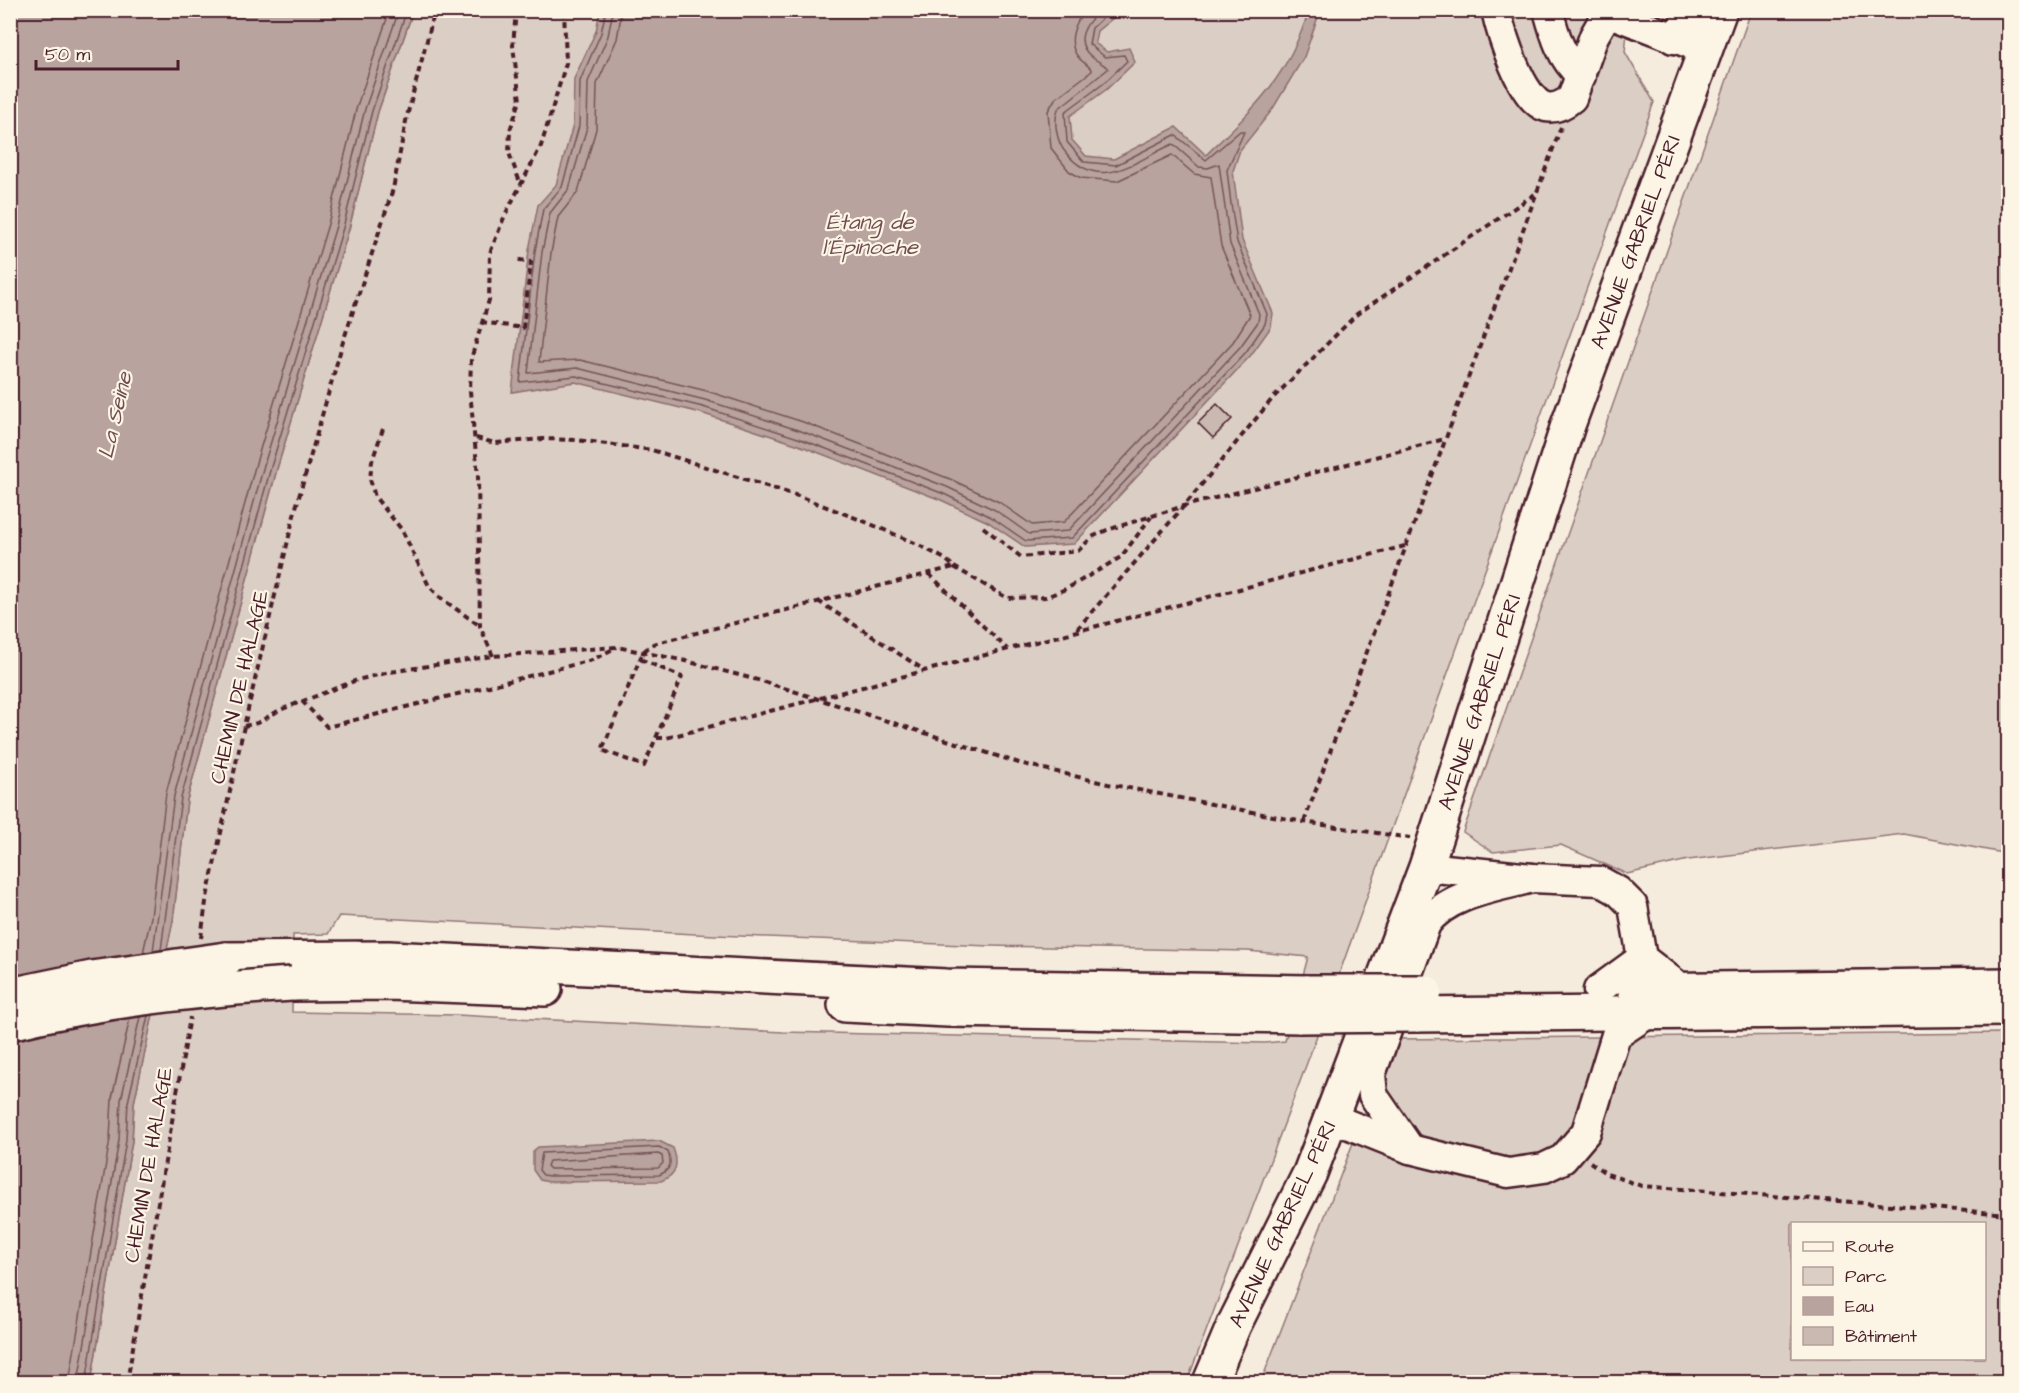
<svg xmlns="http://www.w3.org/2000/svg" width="2019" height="1393" font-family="'Architects Daughter',sans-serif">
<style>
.green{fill:#dbcec4;stroke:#927678;stroke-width:1.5;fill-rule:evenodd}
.water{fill:#b8a39e;stroke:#8c6e70;stroke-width:1.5}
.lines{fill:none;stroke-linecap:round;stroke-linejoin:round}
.shore{stroke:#765459;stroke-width:1.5}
.building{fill:#cab9b1;stroke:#4a1f2b;stroke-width:1.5}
.minor-casing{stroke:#4a1f2b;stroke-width:33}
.major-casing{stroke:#4a1f2b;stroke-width:38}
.highway-casing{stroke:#4a1f2b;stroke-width:38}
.path{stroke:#4a1f2b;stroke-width:4;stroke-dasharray:6 4.5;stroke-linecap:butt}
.minor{stroke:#fcf5e5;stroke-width:28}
.major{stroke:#fcf5e5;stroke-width:33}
.highway{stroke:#fcf5e5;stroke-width:33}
.highway-bridge-casing{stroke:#4a1f2b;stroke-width:38;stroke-linecap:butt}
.highway-bridge{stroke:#fcf5e5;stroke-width:33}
.labels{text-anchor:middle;stroke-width:4.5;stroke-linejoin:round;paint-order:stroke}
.street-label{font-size:21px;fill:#4a1f2b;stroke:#fcf5e5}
.water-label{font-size:22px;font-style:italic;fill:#704d53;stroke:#fcf5e5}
</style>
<rect width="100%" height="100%" fill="#f5ecde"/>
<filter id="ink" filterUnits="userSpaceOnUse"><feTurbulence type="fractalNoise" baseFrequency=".0167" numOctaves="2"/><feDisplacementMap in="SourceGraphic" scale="12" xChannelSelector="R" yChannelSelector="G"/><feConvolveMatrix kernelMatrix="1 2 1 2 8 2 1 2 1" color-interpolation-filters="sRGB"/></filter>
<g filter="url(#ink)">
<g class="green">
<path d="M 413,11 L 1635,11 L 1628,23 L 1625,52 L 1654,102 L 1307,1063 L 1187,1382 L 91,1382 L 132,1141 L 134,1103 L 173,921 L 187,800 L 277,469 L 349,229 L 378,112 ZM 339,916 L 715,935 L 990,946 L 1248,951 L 1308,957 L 1285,1041 L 1265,1043 L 783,1032 L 457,1015 L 292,1012 L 293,935 L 328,934 Z"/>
<path d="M 1751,11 L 2008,11 L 2008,854 L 1904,834 L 1688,860 L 1627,874 L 1561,845 L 1493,852 L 1463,832 Z"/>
<path d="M 2008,1033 L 2008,1382 L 1261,1382 L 1393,1039 ZM 1792,1224 L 1984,1224 L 1984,1358 L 1792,1358 Z"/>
</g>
<g class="water">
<path d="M 10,11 L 413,11 L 378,112 L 349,229 L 277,469 L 187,800 L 173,921 L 134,1103 L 132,1141 L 91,1382 L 11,1382 Z"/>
<path d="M 600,11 L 1117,11 L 1117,15 L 1097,31 L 1095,43 L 1107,52 L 1129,48 L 1135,62 L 1107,89 L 1070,116 L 1072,140 L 1086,156 L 1114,159 L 1176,127 L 1206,155 C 1256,106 1286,80 1309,11 L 1320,11 L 1304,57 L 1272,110 L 1240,150 L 1233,171 L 1242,240 L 1273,313 L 1271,327 L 1251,355 L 1074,544 L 1025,547 L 988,522 L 941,500 L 796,444 L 701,413 L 575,382 L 512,392 L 529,250 L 538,205 L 556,185 L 573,125 L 574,79 L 596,31 Z"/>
<path d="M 659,1141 L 673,1148 C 679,1164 677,1175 661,1181 L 549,1182 L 540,1180 L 533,1170 L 533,1151 L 538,1147 Z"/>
</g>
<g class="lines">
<g class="shore">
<path d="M 606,10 L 601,33 L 580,81 L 579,126 L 562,187 L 543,209 L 535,251 L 520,382 L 576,376 L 703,407 L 798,438 L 944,494 L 991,517 L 1026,541 L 1072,538 L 1246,352 L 1265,324 L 1267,314 L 1237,242 L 1231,204 L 1227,170 L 1244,132 L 1240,131 L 1206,160 L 1175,135 L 1116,165 L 1084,162 L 1067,142 L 1065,112 L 1103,84 L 1127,61 L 1124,55 L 1105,57 L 1089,44 L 1092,28 L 1111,10"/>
<path d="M 613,10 L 608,36 L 588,82 L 587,127 L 569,189 L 550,213 L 542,252 L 528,373 L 577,368 L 705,400 L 801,431 L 947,487 L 995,510 L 1029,534 L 1068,531 L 1240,347 L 1258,322 L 1259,314 L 1230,244 L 1219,164 L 1208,168 L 1199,167 L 1173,144 C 1136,160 1100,194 1066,153 C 1057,143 1053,122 1058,109 L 1108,69 C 1105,64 1098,62 1093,58 C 1072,42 1085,23 1101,10"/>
<path d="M 622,10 L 617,39 L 597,84 L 596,129 L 578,192 L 558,217 L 551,253 L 539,362 L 580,360 L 707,391 L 803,422 L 950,479 L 999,502 L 1032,525 L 1064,522 L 1233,342 L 1250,315 L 1221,246 L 1211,177 L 1194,174 L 1172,155 L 1117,181 L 1081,178 L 1069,171 L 1051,148 L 1048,111 L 1055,99 L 1092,71 C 1089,65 1083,63 1079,58 C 1066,44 1074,21 1087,10"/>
<path d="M 161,950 L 181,798 L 271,467 L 343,228 L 372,111 L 407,10"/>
<path d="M 153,951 L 174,796 L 264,465 L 336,226 L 365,109 L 399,10"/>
<path d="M 143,953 L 151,917 L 166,793 L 256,463 L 328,224 L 357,106 L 390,10"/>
<path d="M 659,1147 L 668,1152 C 672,1163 671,1170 659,1175 L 549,1176 L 543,1175 L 539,1170 L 542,1153 Z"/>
<path d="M 658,1154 L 662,1156 L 663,1163 L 658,1168 L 550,1169 L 547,1166 L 549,1161 Z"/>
<path d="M 69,1382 L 110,1139 L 112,1098 L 130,1018"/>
<path d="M 78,1382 L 119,1140 L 121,1100 L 140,1017"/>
<path d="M 86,1382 L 126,1140 L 128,1102 L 148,1016"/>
</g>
</g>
<path class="building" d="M 1217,404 L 1232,419 L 1213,438 L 1198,423 Z"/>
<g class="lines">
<defs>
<g id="minor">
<path d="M 1496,10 C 1501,33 1522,102 1546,107 C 1556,109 1565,104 1572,98 L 1594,36 L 1609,10"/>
<path d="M 1548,10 C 1555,36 1561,58 1581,76"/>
<path d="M 1602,10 L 1706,50"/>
<path d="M 1673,39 L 1694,10"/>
<path d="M 1426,867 L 1532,878 L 1600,881 L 1618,891 L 1633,906 L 1642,958 L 1682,989"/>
<path d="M 1598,990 L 1642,958"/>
<path d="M 1332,1118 L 1410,1149 L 1508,1173 L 1544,1168 L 1563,1159 L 1586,1132 L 1616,1035 L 1649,1013"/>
<path d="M 1410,1149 L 1373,1095 L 1371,1074 L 1426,924 C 1448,893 1497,888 1532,878"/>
</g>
<path id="major" d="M 1210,1382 L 1234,1325 L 1310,1173 L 1426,867 L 1568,425 L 1720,10"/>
<g id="highway">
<path d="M 226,959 L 389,958 L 946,986 L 1308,992"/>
<path d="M 292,984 L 389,983 L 545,989"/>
<path d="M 1635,990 L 2008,985"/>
<path d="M 845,1005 L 948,1010 L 1300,1016"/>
<path d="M 1416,1015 L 2008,1009"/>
</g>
</defs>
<use href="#minor" class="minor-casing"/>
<use href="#major" class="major-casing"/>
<use href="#highway" class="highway-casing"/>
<g class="path">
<path d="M 516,10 L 513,46 L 520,101 L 510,130 L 509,153 L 521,185"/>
<path d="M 481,322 L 523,328 L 531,262 L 515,259"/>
<path d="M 383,429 L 372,461 L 370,479 L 375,497 L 402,530 L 429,586 L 442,599 L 479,625"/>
<path d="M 476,438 L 495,443 L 543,439 L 577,440 L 652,450 L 798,496 L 861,520 L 917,544 L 945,559 L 954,567 L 653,644 L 644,651 L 640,659 L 602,750 L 644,766 L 682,677 L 640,659"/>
<path d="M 983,527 L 1021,557 L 1078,551 L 1092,537 L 1107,530 L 1184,506 L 1445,439"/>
<path d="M 954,567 L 1007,598 L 1046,597 L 1068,588 L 1121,557 L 1151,517"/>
<path d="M 929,574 L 1007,649"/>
<path d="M 818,601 L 924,670"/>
<path d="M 1077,629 L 1184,506 L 1273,398 L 1357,314 L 1538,192"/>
<path d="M 493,656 L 480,626 L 478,476 L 470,391 L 471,359 L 489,300 L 490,253 L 505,215 L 541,146 L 566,63 L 564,10"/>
<path d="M 302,701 L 327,727 L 592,660 L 617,647"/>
<path d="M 244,726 L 257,723 L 280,710 L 357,680 L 390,672 L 493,656 L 617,647 L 686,661 L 765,682 L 1019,763 L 1108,784 L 1304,822 L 1410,838"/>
<path d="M 657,738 L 666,738 L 1405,546"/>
<path d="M 1304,822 L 1561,127"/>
<path d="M 201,938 L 206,902 L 244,726 L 295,511 L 342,345 L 393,189 L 407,116 L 435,10"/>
<path d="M 1590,1162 L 1607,1174 L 1642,1186 L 2008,1214"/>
<path d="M 127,1382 L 190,1017"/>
</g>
<use href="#minor" class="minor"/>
<use href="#major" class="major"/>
<use href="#highway" class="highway"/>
<defs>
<g id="highway-bridge">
<path d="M 1308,992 L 1425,992"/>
<path d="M 10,995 L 92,978 L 226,959"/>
<path d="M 1300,1016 L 1416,1015"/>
<path d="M 10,1023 C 102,1000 197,990 292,984"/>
</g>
</defs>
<use href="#highway-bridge" class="highway-bridge-casing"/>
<use href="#highway-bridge" class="highway-bridge"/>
</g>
</g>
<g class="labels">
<g class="street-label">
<text transform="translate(1635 242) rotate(-70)" y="7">AVENUE GABRIEL PÉRI</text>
<text transform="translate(239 687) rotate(-77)" y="7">CHEMIN DE HALAGE</text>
<text transform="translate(1479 702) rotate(-72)" y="7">AVENUE GABRIEL PÉRI</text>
<text transform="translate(148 1165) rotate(-80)" y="7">CHEMIN DE HALAGE</text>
<text transform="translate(1282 1224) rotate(-65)" y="7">AVENUE GABRIEL PÉRI</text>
</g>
<g class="water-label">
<text x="870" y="229">Étang de<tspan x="870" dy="25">l'Épinoche</tspan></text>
<text transform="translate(114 415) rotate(-77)" y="8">La Seine</text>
</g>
</g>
<rect width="2019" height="1393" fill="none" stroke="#fcf5e5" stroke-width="36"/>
<rect x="18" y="18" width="1983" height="1357" fill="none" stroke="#4a1f2b" stroke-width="2" filter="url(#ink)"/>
<rect x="1791" y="1222" width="195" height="138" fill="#fcf5e5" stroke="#b59f9b" stroke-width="1.5"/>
<rect x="1803" y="1242" width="30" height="9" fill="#fcf5e5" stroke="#b59f9b" stroke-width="1.5"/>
<text x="1845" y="1252" font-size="18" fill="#4a1f2b">Route</text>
<rect x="1803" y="1267" width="30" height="18" fill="#dbcec4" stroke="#b59f9b" stroke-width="1.5"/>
<text x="1845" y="1282" font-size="18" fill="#4a1f2b">Parc</text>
<rect x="1803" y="1297" width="30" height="18" fill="#b8a39e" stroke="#b59f9b" stroke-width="1.5"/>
<text x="1845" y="1312" font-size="18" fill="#4a1f2b">Eau</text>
<rect x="1803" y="1327" width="30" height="18" fill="#cab9b1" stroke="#b59f9b" stroke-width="1.5"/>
<text x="1845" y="1342" font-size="18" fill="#4a1f2b">Bâtiment</text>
<path d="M36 60v9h142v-9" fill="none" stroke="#4a1f2b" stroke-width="3"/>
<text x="45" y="60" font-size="18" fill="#4a1f2b" stroke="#fcf5e5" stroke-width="4.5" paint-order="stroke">50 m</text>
</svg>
